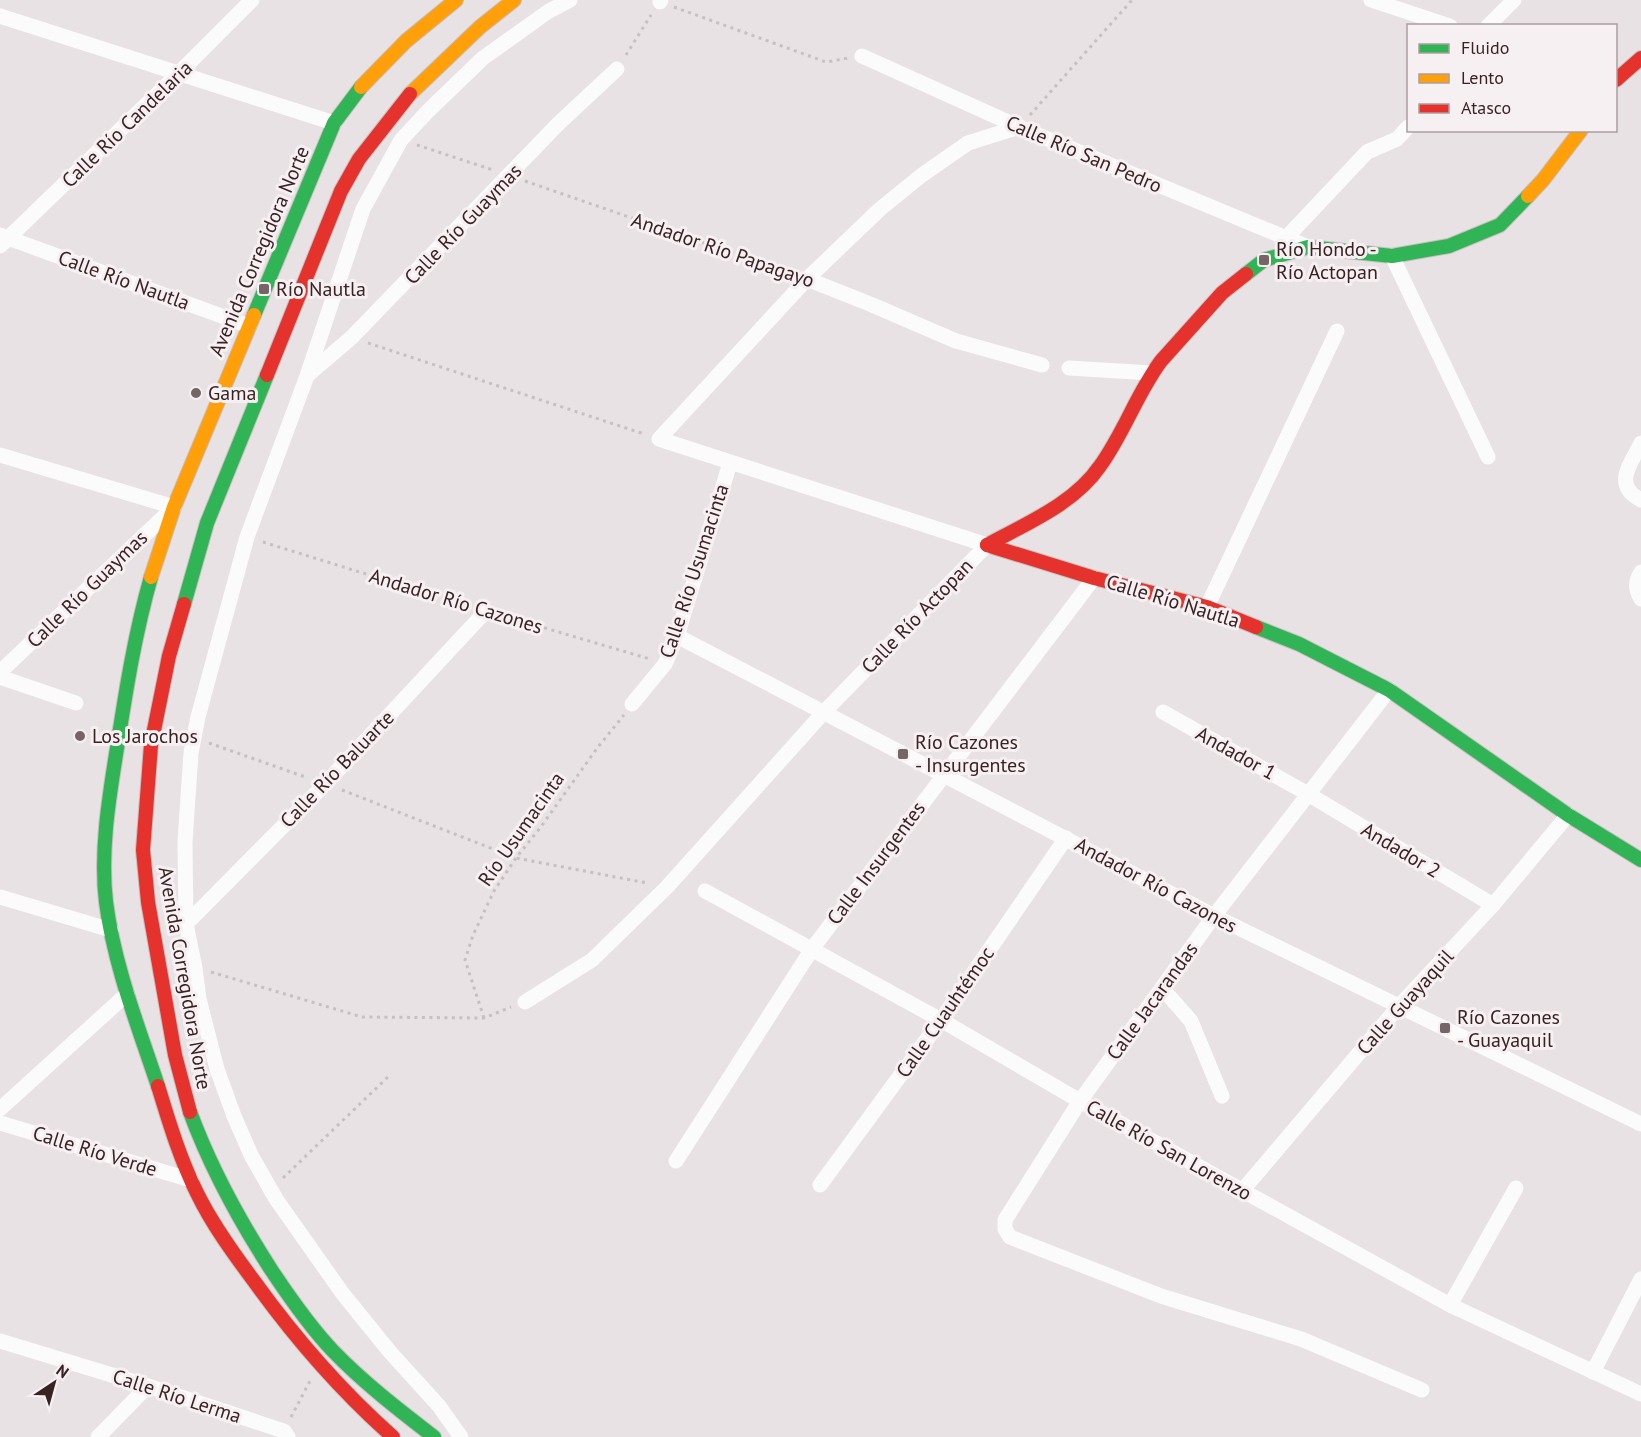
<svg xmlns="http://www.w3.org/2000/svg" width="1641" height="1437" font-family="'PT Sans',sans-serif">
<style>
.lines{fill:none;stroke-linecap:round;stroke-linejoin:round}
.fast-casing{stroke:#c7bfc0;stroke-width:16}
.slow-casing{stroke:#c7bfc0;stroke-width:16}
.jam-casing{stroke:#c7bfc0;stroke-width:16}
.path{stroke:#c8bfc1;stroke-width:3;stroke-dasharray:3 4.5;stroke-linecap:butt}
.street{stroke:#fcfbfb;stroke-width:15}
.fast{stroke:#30b455;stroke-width:14}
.slow{stroke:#ff9f0a;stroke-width:14}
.jam{stroke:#e5322d;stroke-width:14}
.poi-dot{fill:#766567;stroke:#f7f0f2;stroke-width:2}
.labels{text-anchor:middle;stroke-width:6;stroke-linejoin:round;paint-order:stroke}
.street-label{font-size:20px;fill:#392224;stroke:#f7f0f2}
.poi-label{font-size:20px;fill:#392224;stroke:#f7f0f2;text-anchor:start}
</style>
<rect width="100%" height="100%" fill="#e8e2e4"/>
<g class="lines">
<defs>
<g id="fast">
<path d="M 1246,274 L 1264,260 L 1308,247 L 1392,256 L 1449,246 L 1500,225 L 1528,196"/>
<path d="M 254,315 L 334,123 L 361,87"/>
<path d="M 151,577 C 135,633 126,690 117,748 C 109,798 100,851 106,902 C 114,965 138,1026 158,1086"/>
<path d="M 184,604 L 207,523 L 267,375"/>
<path d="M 1256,627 L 1299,644 L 1389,690 L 1568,815 L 1641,860"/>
<path d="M 190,1112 C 211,1169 239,1220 272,1271 C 290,1298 310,1327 333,1351 C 364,1383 399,1410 434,1437"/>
</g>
<g id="slow">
<path d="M 361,87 L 406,41 L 456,0"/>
<path d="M 410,94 L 480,27 L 514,0"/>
<path d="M 1528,196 L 1543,180 L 1581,130"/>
<path d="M 151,577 L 174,507 L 254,315"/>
</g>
<g id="jam">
<path d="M 1616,80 L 1641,58"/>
<path d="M 267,375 L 341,191 L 359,159 L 410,94"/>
<path d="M 987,545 C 1027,523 1074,504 1100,466 C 1124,433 1137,393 1161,361 L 1222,293 L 1246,274"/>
<path d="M 987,545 L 1094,578 L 1207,607 L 1256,627"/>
<path d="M 184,604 L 169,656 L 151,745 L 143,850 L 148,902 L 175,1055 L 190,1112"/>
<path d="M 158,1086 C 169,1122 180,1159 197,1193 C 212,1224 233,1253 254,1281 C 295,1338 340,1390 393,1437"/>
</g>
</defs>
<use href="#fast" class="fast-casing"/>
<use href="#slow" class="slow-casing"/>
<use href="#jam" class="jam-casing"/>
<g class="path">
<path d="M 674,7 L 826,62 L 849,58"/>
<path d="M 626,55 L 651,15"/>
<path d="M 1030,115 L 1132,0"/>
<path d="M 417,145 L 493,170"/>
<path d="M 525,181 L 791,273"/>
<path d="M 368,343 L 644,434"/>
<path d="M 263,542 L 469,606"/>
<path d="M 501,615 L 650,659"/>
<path d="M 209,743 L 308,778"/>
<path d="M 342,790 L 516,858 L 647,883"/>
<path d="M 211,972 L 362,1017 L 484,1018 L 511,1007"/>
<path d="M 484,1018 L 465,960 L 473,935 L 494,891 L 516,858 L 540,828 L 598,747 L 624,715"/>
<path d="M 283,1178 L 391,1074"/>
<path d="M 291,1417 L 310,1381"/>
</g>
<g class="street">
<path d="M 1371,0 L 1450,26"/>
<path d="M 660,2 L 661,0"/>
<path d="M 0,16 L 334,123"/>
<path d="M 1488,26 L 1514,0"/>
<path d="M 862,56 L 1019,127 L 1308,247"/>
<path d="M 0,235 L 249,326"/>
<path d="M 1286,238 L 1367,152 L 1397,139 L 1408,127"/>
<path d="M 0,246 L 180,72 L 252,0"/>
<path d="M 1392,256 L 1488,457"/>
<path d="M 807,279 L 870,304 L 956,341 L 1042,365"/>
<path d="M 1069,368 L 1152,373"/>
<path d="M 309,374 L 352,337 L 558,124 L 617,69"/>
<path d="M 1641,443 C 1631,464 1612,485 1641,500"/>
<path d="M 0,455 L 174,507 L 0,672"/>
<path d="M 1641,572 C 1635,582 1635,588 1641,599"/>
<path d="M 1207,607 L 1337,331"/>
<path d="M 677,636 L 1214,916 L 1641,1124"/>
<path d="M 0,677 L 76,703"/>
<path d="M 1389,690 L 1214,916 L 1080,1101 L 1005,1220 L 1005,1229 L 1010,1237 L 1161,1296 L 1301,1339 L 1422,1390"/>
<path d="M 632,704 L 665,664 L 677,636 L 730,463"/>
<path d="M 1163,712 L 1308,794 L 1493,905"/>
<path d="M 705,891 L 941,1020 L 1080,1101 L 1450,1305 L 1641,1394"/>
<path d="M 0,897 L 111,930"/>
<path d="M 186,924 L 325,784 L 486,611"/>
<path d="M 1162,988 L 1191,1021 L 1222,1096"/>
<path d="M 525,1002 L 592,960 L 667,887 L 824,712 L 987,545 L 659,439 L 807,279 L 880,209 L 922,175 L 968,143 L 1019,127"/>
<path d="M 0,1109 L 127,994"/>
<path d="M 0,1123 L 191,1180"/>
<path d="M 676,1161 L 812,949 L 1094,578"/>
<path d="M 820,1185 L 941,1020 L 1066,838"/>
<path d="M 1242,1191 L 1399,1006 L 1493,905 L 1568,815"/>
<path d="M 1450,1305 L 1516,1188"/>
<path d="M 0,1341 L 148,1386 L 284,1431 L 288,1437"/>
<path d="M 1593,1372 L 1641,1279"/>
<path d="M 98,1437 L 148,1386"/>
<path d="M 461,1437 L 439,1406 L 390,1352 L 343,1294 L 276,1199 L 251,1155 L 234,1116 L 217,1069 L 199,999 L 195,968 L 186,924 L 185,842 L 191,753 L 198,717 L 247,537 L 307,376 L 363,209 L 401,140 L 428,111 L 483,58 L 549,11 L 570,0"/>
</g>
<use href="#fast" class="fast"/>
<use href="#slow" class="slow"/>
<use href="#jam" class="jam"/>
</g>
<g class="poi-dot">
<rect x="1258" y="254" width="12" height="12" rx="3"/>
<rect x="258" y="283" width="12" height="12" rx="3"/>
<circle cx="196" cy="393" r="6"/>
<circle cx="80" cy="736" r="6"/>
<rect x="897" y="748" width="12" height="12" rx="3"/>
<rect x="1439" y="1022" width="12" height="12" rx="3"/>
</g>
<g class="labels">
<g class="street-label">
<text transform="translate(127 124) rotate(-44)" y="7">Calle Río Candelaria</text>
<text transform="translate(1084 154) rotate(23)" y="7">Calle Río San Pedro</text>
<text transform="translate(463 224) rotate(-46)" y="7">Calle Río Guaymas</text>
<text transform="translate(723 250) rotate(19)" y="7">Andador Río Papagayo</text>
<text transform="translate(259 251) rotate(-67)" y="7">Avenida Corregidora Norte</text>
<text transform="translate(124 280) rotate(20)" y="7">Calle Río Nautla</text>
<text transform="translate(694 571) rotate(-72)" y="7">Calle Río Usumacinta</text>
<text transform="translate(87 589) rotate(-44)" y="7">Calle Río Guaymas</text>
<text transform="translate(456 601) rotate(17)" y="7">Andador Río Cazones</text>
<text transform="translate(1173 601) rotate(17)" y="7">Calle Río Nautla</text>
<text transform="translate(917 616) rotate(-46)" y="7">Calle Río Actopan</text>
<text transform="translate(1236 753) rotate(29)" y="7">Andador 1</text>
<text transform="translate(337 769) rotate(-46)" y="7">Calle Río Baluarte</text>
<text transform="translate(521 829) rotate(-55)" y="7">Río Usumacinta</text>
<text transform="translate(1401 850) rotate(31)" y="7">Andador 2</text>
<text transform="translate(876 863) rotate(-53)" y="7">Calle Insurgentes</text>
<text transform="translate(1156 885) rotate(28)" y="7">Andador Río Cazones</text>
<text transform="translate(185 978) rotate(80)" y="7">Avenida Corregidora Norte</text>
<text transform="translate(1152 1001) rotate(-54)" y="7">Calle Jacarandas</text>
<text transform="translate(1405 1002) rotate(-48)" y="7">Calle Guayaquil</text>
<text transform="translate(945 1012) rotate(-55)" y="7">Calle Cuauhtémoc</text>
<text transform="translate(1169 1150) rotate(29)" y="7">Calle Río San Lorenzo</text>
<text transform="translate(95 1151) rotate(17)" y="7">Calle Río Verde</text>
<text transform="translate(177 1396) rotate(18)" y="7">Calle Río Lerma</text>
</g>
<g class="poi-label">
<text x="1276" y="256">Río Hondo -<tspan x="1276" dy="23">Río Actopan</tspan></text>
<text x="276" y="296">Río Nautla</text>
<text x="208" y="400">Gama</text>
<text x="92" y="743">Los Jarochos</text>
<text x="915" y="749">Río Cazones<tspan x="915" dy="23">- Insurgentes</tspan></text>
<text x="1457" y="1024">Río Cazones<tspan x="1457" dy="23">- Guayaquil</tspan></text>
</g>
</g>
<rect x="1407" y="24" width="210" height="108" fill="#f7f0f2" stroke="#ab9ea0" stroke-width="1.5"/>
<rect x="1419" y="44" width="30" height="9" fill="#30b455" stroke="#ab9ea0" stroke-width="1.5"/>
<text x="1461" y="54" font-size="18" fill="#392224">Fluido</text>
<rect x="1419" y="74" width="30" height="9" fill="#ff9f0a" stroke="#ab9ea0" stroke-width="1.5"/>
<text x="1461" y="84" font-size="18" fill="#392224">Lento</text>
<rect x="1419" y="104" width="30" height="9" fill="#e5322d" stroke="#ab9ea0" stroke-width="1.5"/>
<text x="1461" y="114" font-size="18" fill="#392224">Atasco</text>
<g transform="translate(54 1383) rotate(36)" stroke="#f7f0f2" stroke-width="4.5" paint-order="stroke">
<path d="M0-4.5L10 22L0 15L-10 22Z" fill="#392224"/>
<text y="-9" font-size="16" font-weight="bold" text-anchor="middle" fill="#392224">N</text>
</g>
</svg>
